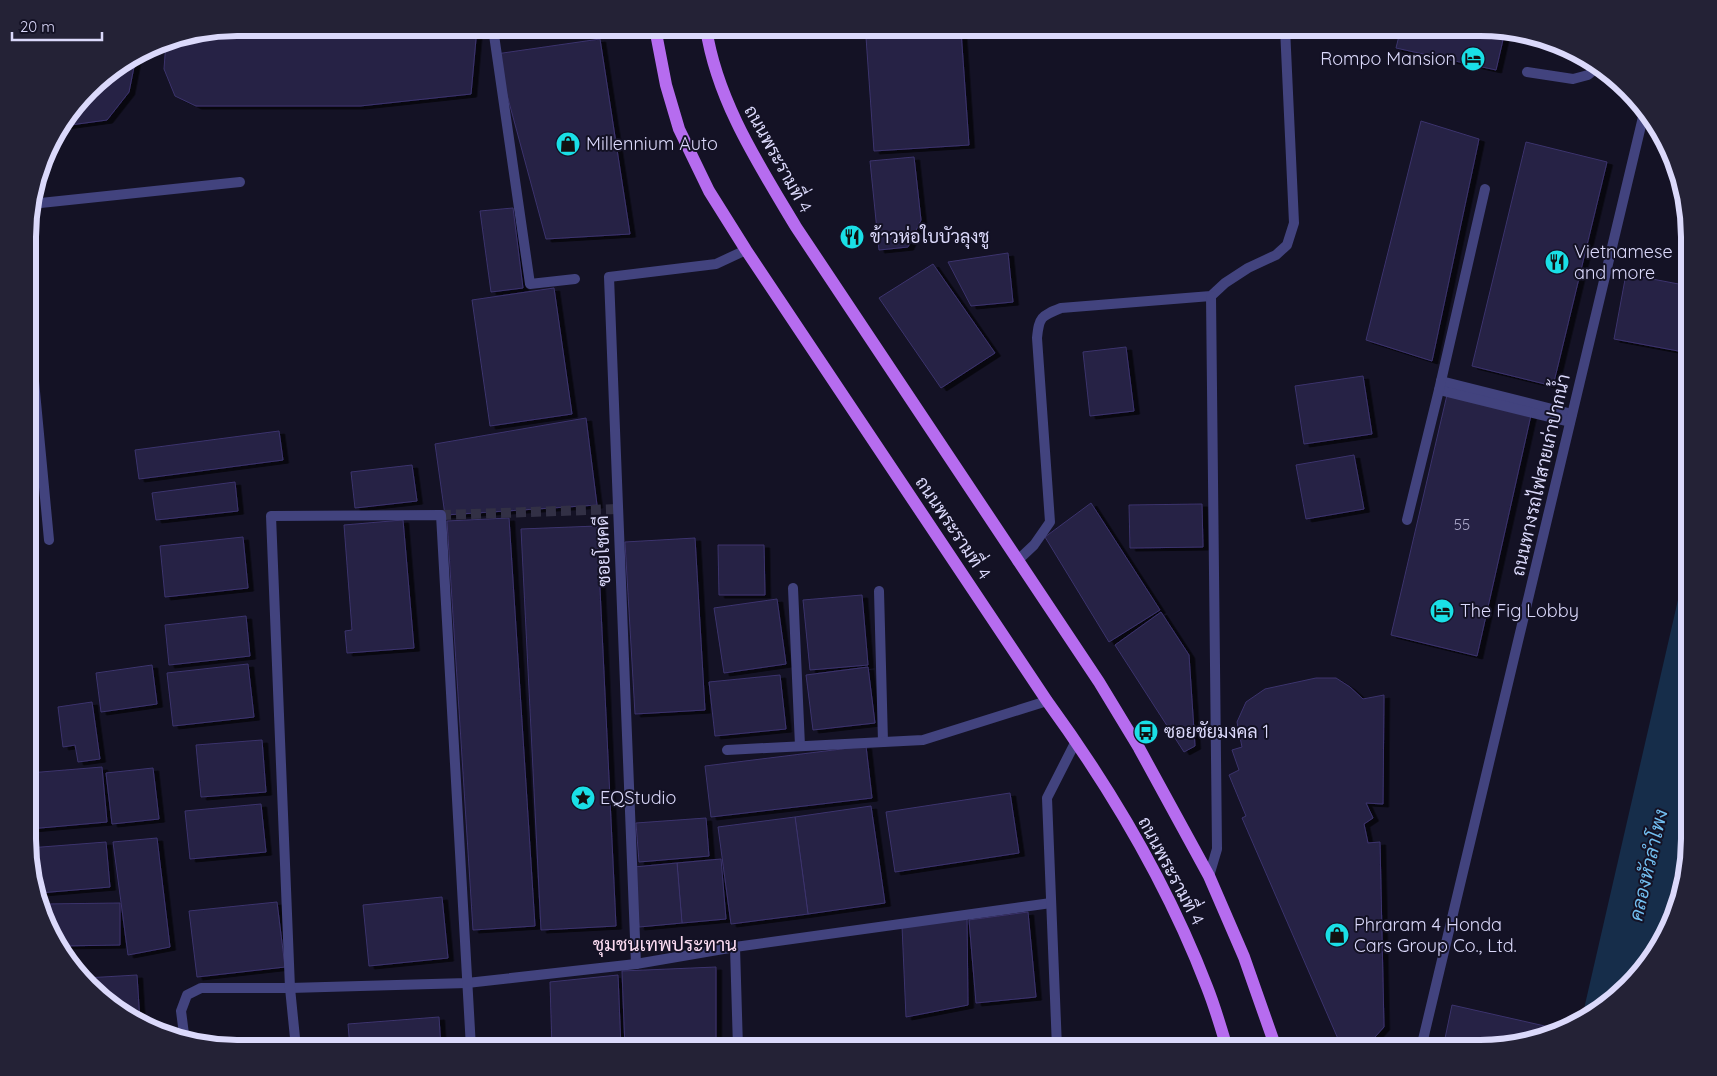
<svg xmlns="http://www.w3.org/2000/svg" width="1717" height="1076" font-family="Quicksand,Sarabun,sans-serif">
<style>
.water{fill:#162d4a}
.building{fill:#252044;stroke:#3c346d;filter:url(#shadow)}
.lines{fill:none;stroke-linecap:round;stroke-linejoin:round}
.minor-tunnel{stroke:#323045;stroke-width:10;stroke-dasharray:10 5;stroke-linecap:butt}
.service{stroke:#42437e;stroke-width:10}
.minor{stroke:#42437e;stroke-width:10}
.tertiary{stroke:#42437e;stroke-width:10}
.primary{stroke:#b66cef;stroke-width:12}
.labels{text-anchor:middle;stroke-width:4;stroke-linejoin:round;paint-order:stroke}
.number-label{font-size:15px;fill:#aeabcd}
.poi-label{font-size:18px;fill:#dbd9fb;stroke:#141225;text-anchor:start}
.street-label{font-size:18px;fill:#dbd9fb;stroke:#141225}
.water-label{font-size:19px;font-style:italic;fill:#72bef0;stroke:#141225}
.neighbourhood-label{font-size:19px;fill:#fbdbf1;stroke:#141225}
.rim{fill:none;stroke:#dbd9fb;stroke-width:6}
</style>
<defs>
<filter id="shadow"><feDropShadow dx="5.5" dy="3" stdDeviation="0" flood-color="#0009"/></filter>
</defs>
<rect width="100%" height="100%" fill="#141225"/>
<path class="water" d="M 1689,552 L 1689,813 L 1658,947 L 1654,955 L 1585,1020 L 1581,1022 Z"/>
<g class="building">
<path d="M 237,28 L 477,28 L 471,94 L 360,106 L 196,106 L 175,96 L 164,69 L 166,42 Z"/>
<path d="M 1401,28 L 1480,28 L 1505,31 L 1496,70 L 1396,48 Z"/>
<path d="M 961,31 L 969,145 L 874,151 L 866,37 Z"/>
<path d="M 600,39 L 630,234 L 546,239 L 496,54 Z"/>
<path d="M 136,57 L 129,92 L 107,120 L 63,126 L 99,80 Z"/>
<path d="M 1421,121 L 1479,139 L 1432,361 L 1366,340 Z"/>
<path d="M 1526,142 L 1607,162 L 1553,386 L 1472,366 Z"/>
<path d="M 914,157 L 921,220 L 908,247 L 879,250 L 870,161 Z"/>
<path d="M 513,208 L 523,288 L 491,292 L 480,211 Z"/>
<path d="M 1008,253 L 1013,302 L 971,306 L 948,262 Z"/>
<path d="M 933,264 L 995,353 L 941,388 L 879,298 Z"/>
<path d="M 1626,274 L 1689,286 L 1689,353 L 1614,339 Z"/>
<path d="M 554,288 L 572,414 L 490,426 L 472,300 Z"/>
<path d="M 1126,347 L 1134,411 L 1090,416 L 1083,352 Z"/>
<path d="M 1363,376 L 1372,434 L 1304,444 L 1295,386 Z"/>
<path d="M 1447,395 L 1531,415 L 1477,656 L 1391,635 Z"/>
<path d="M 586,418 L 597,505 L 445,515 L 435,444 Z"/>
<path d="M 279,431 L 283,460 L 139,479 L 135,450 Z"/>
<path d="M 1354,455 L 1364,509 L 1306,519 L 1296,465 Z"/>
<path d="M 412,465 L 417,501 L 355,508 L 351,472 Z"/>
<path d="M 235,482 L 238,511 L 156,520 L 152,493 Z"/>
<path d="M 1091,503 L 1160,610 L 1109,642 L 1045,537 Z"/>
<path d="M 1202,504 L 1203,547 L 1130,548 L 1129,505 Z"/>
<path d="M 509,518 L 535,926 L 473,930 L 447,521 Z"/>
<path d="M 403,520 L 414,648 L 347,653 L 345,631 L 352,630 L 344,525 Z"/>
<path d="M 597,526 L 616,926 L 541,930 L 521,529 Z"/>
<path d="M 243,537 L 248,588 L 165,597 L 160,546 Z"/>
<path d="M 695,538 L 705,710 L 635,714 L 625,542 Z"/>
<path d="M 718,545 L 764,545 L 765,595 L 719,595 Z"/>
<path d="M 862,595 L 868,665 L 810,670 L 803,600 Z"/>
<path d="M 777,599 L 786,664 L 724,673 L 714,608 Z"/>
<path d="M 1161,612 L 1189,655 L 1195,746 L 1184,752 L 1115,645 Z"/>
<path d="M 246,616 L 250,656 L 169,665 L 165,625 Z"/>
<path d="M 248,664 L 254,717 L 173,726 L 167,673 Z"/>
<path d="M 152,665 L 157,704 L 101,712 L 96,673 Z"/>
<path d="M 868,667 L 875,723 L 813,730 L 806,675 Z"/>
<path d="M 780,675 L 786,729 L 715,736 L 709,682 Z"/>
<path d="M 1316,678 L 1336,678 L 1350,687 L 1363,699 L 1384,695 L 1383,804 L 1366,803 L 1373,818 L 1364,824 L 1368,843 L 1380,842 L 1384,1027 L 1375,1037 L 1377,1042 L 1363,1048 L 1342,1048 L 1242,818 L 1246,816 L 1229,775 L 1239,770 L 1232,750 L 1242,747 L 1237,722 L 1246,702 L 1265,689 Z"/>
<path d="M 92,702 L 100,759 L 78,762 L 75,745 L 63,747 L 58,707 Z"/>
<path d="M 262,740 L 266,792 L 201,797 L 196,745 Z"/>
<path d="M 866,746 L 872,798 L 711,817 L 705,766 Z"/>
<path d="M 102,767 L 107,822 L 29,829 L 29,773 Z"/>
<path d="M 153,768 L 159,819 L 112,824 L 106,773 Z"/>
<path d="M 1010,793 L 1019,853 L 895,872 L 886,812 Z"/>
<path d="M 261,804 L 266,852 L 190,859 L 185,811 Z"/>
<path d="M 871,806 L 885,903 L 808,914 L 795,817 Z"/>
<path d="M 795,817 L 808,914 L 731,924 L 718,827 Z"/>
<path d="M 706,818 L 709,856 L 639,862 L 636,823 Z"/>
<path d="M 157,838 L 170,947 L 128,955 L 113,842 Z"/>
<path d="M 106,842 L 110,887 L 39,893 L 29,866 L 29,848 Z"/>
<path d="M 721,859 L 726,919 L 682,923 L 677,863 Z"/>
<path d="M 677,863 L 682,923 L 639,927 L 634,867 Z"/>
<path d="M 442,897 L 448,958 L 369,966 L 363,905 Z"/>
<path d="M 277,902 L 285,967 L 197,977 L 189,911 Z"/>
<path d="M 120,903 L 120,945 L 59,946 L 44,904 Z"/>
<path d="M 1028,912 L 1036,997 L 976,1003 L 969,920 Z"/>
<path d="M 967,918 L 968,1005 L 906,1017 L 902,926 Z"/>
<path d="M 716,967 L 716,1048 L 625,1048 L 622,971 Z"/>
<path d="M 137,975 L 140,1022 L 121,1013 L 86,978 Z"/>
<path d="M 618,975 L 621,1048 L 552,1048 L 550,982 Z"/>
<path d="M 1452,1005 L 1558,1029 L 1493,1048 L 1443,1048 Z"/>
<path d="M 439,1017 L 441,1048 L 350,1048 L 348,1024 Z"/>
</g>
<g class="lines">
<path class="minor-tunnel" d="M 441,515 L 618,509"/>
<g class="service">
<path d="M 493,28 L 530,284 L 575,279"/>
<path d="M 1527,72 L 1573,79 L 1588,75 L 1599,66"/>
<path d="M 31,204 L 240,182"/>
<path d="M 29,328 L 49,540"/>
<path d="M 1441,381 L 1572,414"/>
<path d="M 1439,390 L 1570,422"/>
<path d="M 1407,520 L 1439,390 L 1485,189"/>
</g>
<g class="minor">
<path d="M 1017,561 L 1034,545 L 1050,522 L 1037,338 C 1039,317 1041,316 1061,308 L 1211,296 L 1225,283 L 1248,268 L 1276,255 L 1287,245 L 1294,223 L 1285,28"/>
<path d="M 793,588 L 800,746"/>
<path d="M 879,591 L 883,742"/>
<path d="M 727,750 L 923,740 L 1047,701"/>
<path d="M 1209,876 L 1217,849 L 1211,296"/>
<path d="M 735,947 L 738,1048"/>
<path d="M 636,964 L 609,277 L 716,264 L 746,250"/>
<path d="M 185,1042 L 181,1011 L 187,995 L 201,988 L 290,988 L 467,983 L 636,964 L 735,947 L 1051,903"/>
<path d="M 296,1048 L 290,988 L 271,516 L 441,515 L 471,1048"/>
<path d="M 1018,1048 L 1056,1044"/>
<path d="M 1057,1048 L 1047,798 L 1076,741"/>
</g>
<path class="tertiary" d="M 1421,1048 L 1644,113"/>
<g class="primary">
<path d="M 655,28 L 666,85 L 679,129 L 709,191 L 746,250 L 1047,701 C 1111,789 1168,885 1207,987 C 1215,1007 1221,1028 1227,1048"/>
<path d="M 706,28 C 717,101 759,165 796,227 L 1099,682 L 1139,748 L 1209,876 L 1244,957 L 1276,1048"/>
</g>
</g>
<defs>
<symbol id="hotel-disc" viewBox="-11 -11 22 22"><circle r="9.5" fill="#1adfe6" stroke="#141225"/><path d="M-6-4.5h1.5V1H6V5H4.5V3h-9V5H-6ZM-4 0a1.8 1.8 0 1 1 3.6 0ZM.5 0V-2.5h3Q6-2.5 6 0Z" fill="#111"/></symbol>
<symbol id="shop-disc" viewBox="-11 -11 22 22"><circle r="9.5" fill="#1adfe6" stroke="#141225"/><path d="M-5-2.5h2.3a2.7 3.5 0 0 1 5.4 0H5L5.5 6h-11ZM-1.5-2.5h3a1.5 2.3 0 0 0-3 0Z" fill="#111"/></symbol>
<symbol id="restaurant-disc" viewBox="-11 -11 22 22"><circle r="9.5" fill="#1adfe6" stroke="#141225"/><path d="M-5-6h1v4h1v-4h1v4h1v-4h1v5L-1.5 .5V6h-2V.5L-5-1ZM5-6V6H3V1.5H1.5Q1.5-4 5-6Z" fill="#111"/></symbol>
<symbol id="bus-disc" viewBox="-11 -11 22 22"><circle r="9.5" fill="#1adfe6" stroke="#141225"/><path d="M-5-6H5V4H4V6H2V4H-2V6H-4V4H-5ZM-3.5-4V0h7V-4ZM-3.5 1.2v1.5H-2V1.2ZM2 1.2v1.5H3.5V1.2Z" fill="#111"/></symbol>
<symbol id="sight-disc" viewBox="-11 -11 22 22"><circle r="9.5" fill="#1adfe6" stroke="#141225"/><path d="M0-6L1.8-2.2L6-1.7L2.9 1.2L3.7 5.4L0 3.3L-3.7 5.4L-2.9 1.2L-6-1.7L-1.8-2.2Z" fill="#111"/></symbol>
</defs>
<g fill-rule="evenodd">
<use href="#hotel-disc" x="1459" y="45" width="28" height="28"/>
<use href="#shop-disc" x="554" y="130" width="28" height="28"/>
<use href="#restaurant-disc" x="838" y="223" width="28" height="28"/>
<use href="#restaurant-disc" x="1543" y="248" width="28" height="28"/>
<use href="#hotel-disc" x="1428" y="597" width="28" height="28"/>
<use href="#bus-disc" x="1132" y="718" width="28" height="28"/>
<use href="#sight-disc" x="569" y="784" width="28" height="28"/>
<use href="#shop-disc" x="1323" y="921" width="28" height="28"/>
</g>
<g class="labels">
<g class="number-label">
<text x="1462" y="530">55</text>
</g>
<g class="poi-label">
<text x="1456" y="65" text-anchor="end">Rompo Mansion</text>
<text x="586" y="150">Millennium Auto</text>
<text x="870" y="243">ข้าวห่อใบบัวลุงชู</text>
<text x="1574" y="258">Vietnamese<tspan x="1574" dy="21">and more</tspan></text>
<text x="1460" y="617">The Fig Lobby</text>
<text x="1164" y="738">ซอยชัยมงคล 1</text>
<text x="600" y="804">EQStudio</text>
<text x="1354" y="931">Phraram 4 Honda<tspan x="1354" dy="21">Cars Group Co., Ltd.</tspan></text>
</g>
<g class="street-label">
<text transform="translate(778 159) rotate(61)" y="6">ถนนพระรามที่ 4</text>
<text transform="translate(1541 475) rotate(-77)" y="6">ถนนทางรถไฟสายเก่าปากน้ำ</text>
<text transform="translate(953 528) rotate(56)" y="6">ถนนพระรามที่ 4</text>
<text transform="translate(603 551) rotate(-92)" y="6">ซอยโชคดี</text>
<text transform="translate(1171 871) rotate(62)" y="6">ถนนพระรามที่ 4</text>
</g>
<g class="water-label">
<text transform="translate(1648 865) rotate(-77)" y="7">คลองหัวลำโพง</text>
</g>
<g class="neighbourhood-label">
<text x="665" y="951">ชุมชนเทพประทาน</text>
</g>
</g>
<path d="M0 0H1717V1076H0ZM237 36H1480A201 201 0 0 1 1681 237V839A201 201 0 0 1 1480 1040H237A201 201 0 0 1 36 839V237A201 201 0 0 1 237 36Z" fill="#242236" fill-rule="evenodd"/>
<path class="rim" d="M237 36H1480A201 201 0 0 1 1681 237V839A201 201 0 0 1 1480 1040H237A201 201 0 0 1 36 839V237A201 201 0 0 1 237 36Z"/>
<path d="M12 32v8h90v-8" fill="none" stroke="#dbd9fb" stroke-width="2.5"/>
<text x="20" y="32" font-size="15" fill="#dbd9fb" stroke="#141225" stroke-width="4" paint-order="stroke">20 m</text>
</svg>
